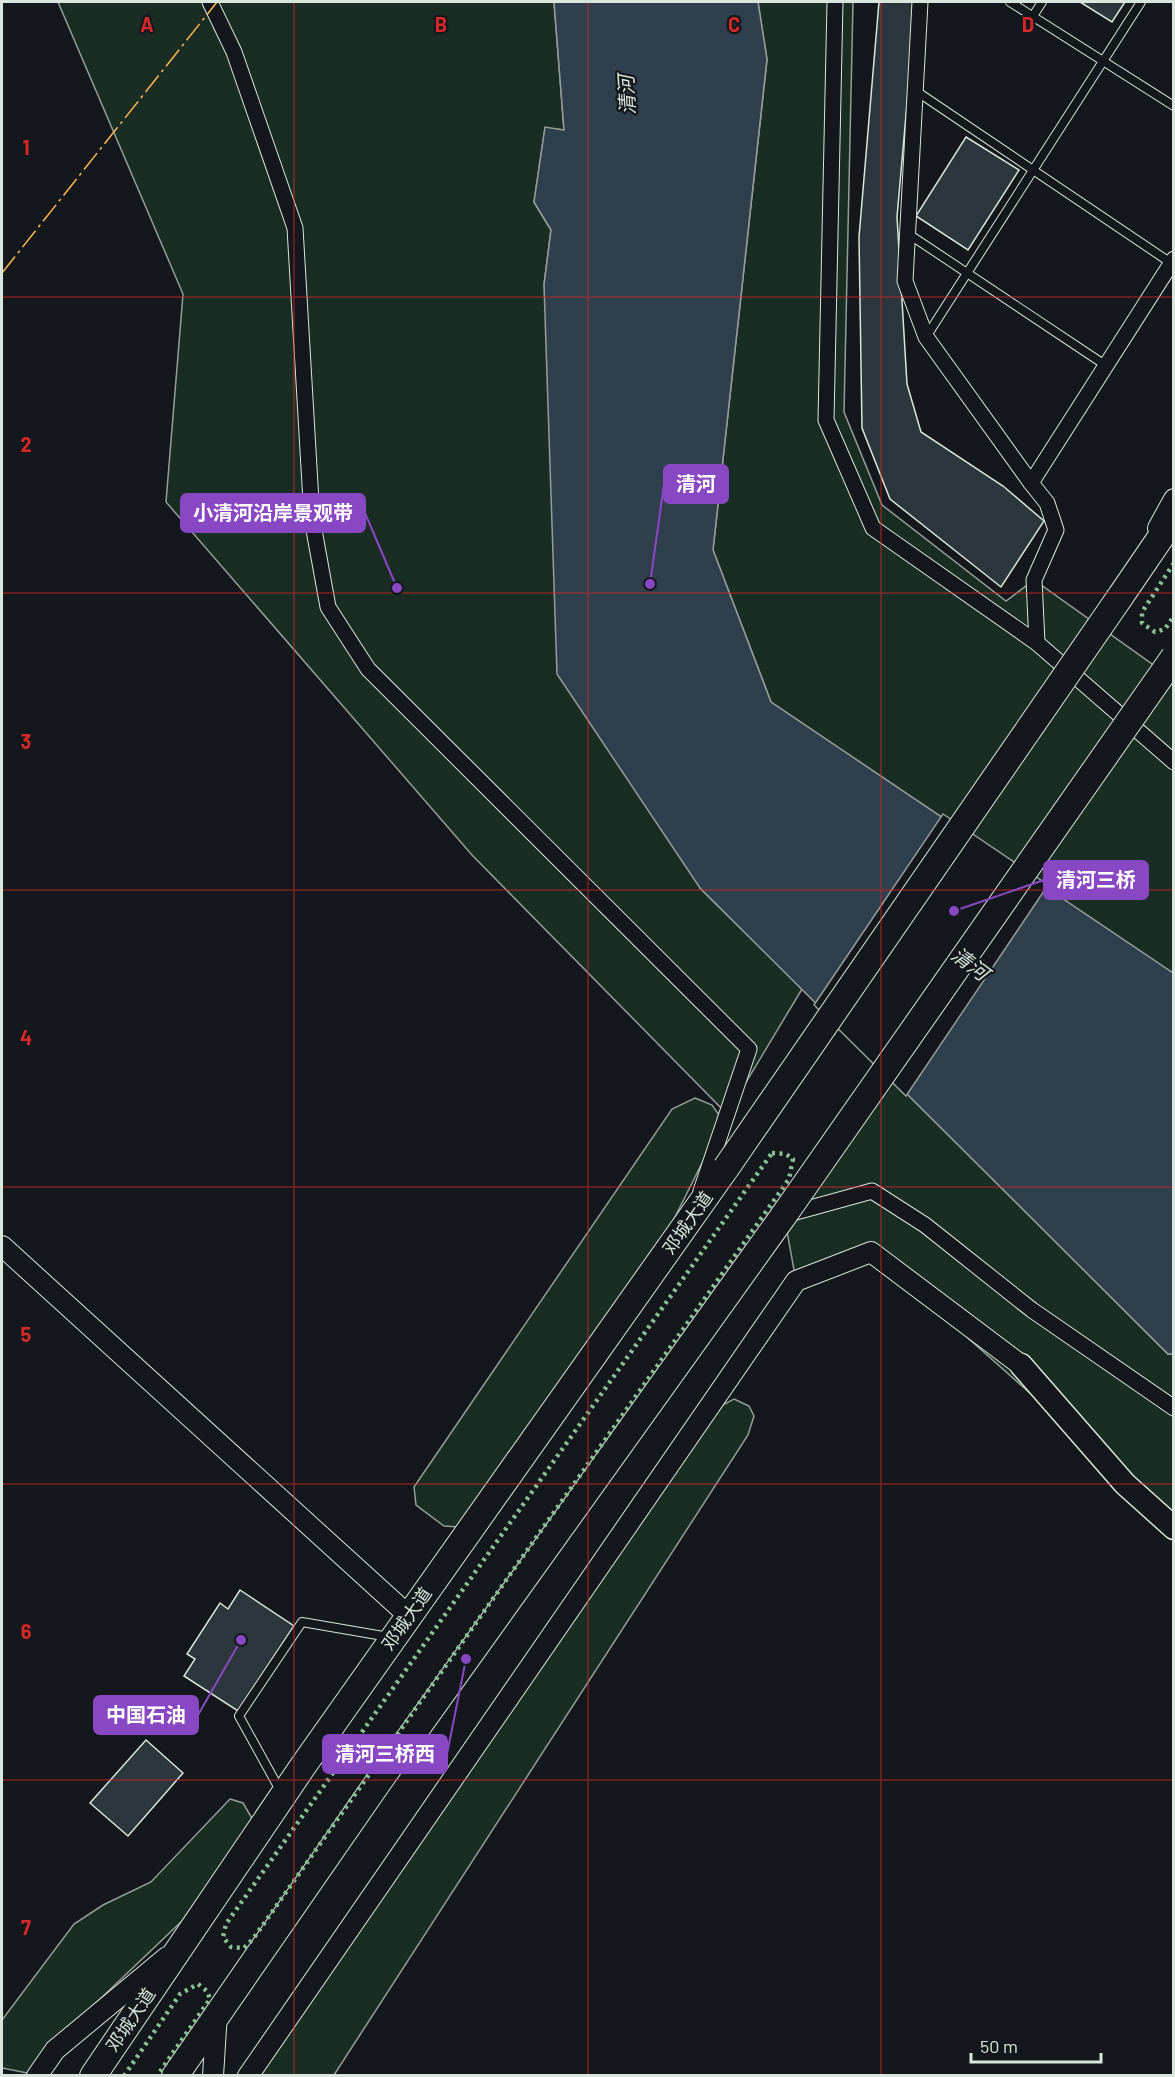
<svg xmlns="http://www.w3.org/2000/svg" width="1175" height="2077" font-family="Barlow,'Noto Sans SC',sans-serif">
<style>
.green{fill:#1a2d24;stroke:#939e99;stroke-width:1.5}
.water{fill:#2f3f4d;stroke:#939e99;stroke-width:1.5}
.pier{fill:#14181c;stroke:#939e99;stroke-width:1.5}
.building{fill:#2c363c;stroke:#d8e6dc;stroke-width:1.5}
.lines{fill:none;stroke-linecap:round;stroke-linejoin:round}
.service-casing{stroke:#d8e6dc;stroke-width:10}
.minor-casing{stroke:#d8e6dc;stroke-width:17}
.tertiary-casing{stroke:#d8e6dc;stroke-width:22}
.secondary-casing{stroke:#d8e6dc;stroke-width:25}
.trunk-casing{stroke:#d8e6dc;stroke-width:28}
.service{stroke:#14181c;stroke-width:8}
.minor{stroke:#14181c;stroke-width:15}
.tertiary{stroke:#14181c;stroke-width:20}
.secondary{stroke:#14181c;stroke-width:22}
.trunk{stroke:#14181c;stroke-width:26}
.trunk-bridge-casing{stroke:#d8e6dc;stroke-width:28;stroke-linecap:butt}
.trunk-bridge{stroke:#14181c;stroke-width:26}
.hedge{stroke:#8ac095;stroke-width:4.5;stroke-dasharray:3 4.5;stroke-linecap:butt}
.power{stroke:#ffb74d;stroke-width:1.5;stroke-dasharray:21 4.5 3 4.5;stroke-linecap:butt}
.grid{fill:none;stroke:#d62828;stroke-width:1.5;stroke-opacity:0.55}
.labels{text-anchor:middle;stroke-width:4.5;stroke-linejoin:round;paint-order:stroke}
.street-label{font-size:18px;fill:#d8e6dc;stroke:#14181c}
.water-label{font-size:20px;font-style:italic;fill:#d8e6dc;stroke:#14181c}
.grid-label{font-size:20px;text-anchor:middle;font-weight:bold;fill:#d62828;stroke:#14181c;stroke-width:4.5;stroke-linejoin:round;paint-order:stroke}
.leader{fill:none;stroke:#8948c3;stroke-width:2}
.callout-dot{fill:#8948c3;stroke:#14181c;stroke-width:2}
.callout{fill:#8948c3;stroke:#8948c3;stroke-width:2}
.callout-label{font-size:20px;text-anchor:middle;font-weight:bold;fill:#fff}
</style>
<rect width="100%" height="100%" fill="#14181c"/>
<g class="green">
<path d="M 58,2 L 554,2 L 564,130 L 545,128 L 534,202 L 551,230 L 544,285 L 700,888 L 802,989 L 727,1114 L 472,855 L 166,502 L 183,294 Z"/>
<path d="M 758,2 L 853,2 L 844,412 L 882,505 L 1006,601 L 1034,580 L 1173,679 L 1173,975 L 771,702 L 713,550 L 767,60 Z"/>
<path d="M 885,1070 L 1168,1354 L 1173,1354 L 1173,1520 L 871,1252 L 796,1281 L 784,1215 Z"/>
<path d="M 695,1098 L 712,1105 L 719,1115 L 708,1151 L 670,1227 L 459,1527 L 444,1526 L 416,1505 L 414,1487 L 672,1109 Z"/>
<path d="M 734,1399 L 749,1406 L 754,1416 L 748,1435 L 334,2075 L 256,2076 L 717,1408 Z"/>
<path d="M 230,1799 L 243,1803 L 253,1820 L 182,1921 L 57,2040 L 27,2073 L 2,2068 L 2,2020 L 74,1924 L 103,1905 L 151,1882 Z"/>
</g>
<path class="water" d="M 554,2 L 758,2 L 767,59 L 713,550 L 771,702 L 1173,973 L 1173,1354 L 1168,1354 L 700,888 L 557,674 L 544,285 L 551,230 L 534,202 L 545,127 L 564,130 Z"/>
<path class="pier" d="M 943,814 L 1048,885 L 906,1096 L 814,1005 Z"/>
<g class="building">
<path d="M 879,2 L 916,2 L 897,217 L 907,384 L 921,432 L 1003,486 L 1044,521 L 1001,587 L 890,499 L 862,428 L 859,237 Z"/>
<path d="M 1080,2 L 1125,2 L 1112,22 Z"/>
<path d="M 966,137 L 1019,170 L 968,250 L 916,216 Z"/>
<path d="M 240,1590 L 294,1626 L 238,1711 L 184,1676 L 195,1659 L 187,1654 L 220,1603 L 228,1609 Z"/>
<path d="M 146,1740 L 183,1773 L 128,1836 L 90,1803 Z"/>
</g>
<g class="lines">
<defs>
<g id="service">
<path d="M 1010,2 L 1174,106"/>
<path d="M 1033,16 L 1042,2"/>
<path d="M 916,91 L 1171,263"/>
<path d="M 907,233 L 1105,365"/>
<path d="M 926,337 L 1141,2"/>
<path d="M 281,1792 L 239,1716 L 302,1622 L 389,1637"/>
</g>
<g id="minor">
<path d="M 210,2 L 234,52 L 295,228 L 312,519 L 328,607 L 368,669 L 749,1049 L 701,1191"/>
<path d="M 835,2 L 826,420 L 873,528 L 1037,643 L 1174,762"/>
<path d="M 920,2 L 905,281 L 926,337 L 1031,483 L 1174,259"/>
<path d="M 1031,483 L 1047,503 L 1056,530 L 1034,580 L 1037,643"/>
<path d="M 785,1215 L 872,1191 L 925,1225 L 1032,1310 L 1174,1408"/>
</g>
<g id="tertiary">
<path d="M 1158,528 L 1174,499"/>
<path d="M 2,1246 L 409,1616"/>
<path d="M 37,2076 L 55,2050 L 167,1957"/>
<path d="M 213,2076 L 217,2013"/>
<path d="M 248,2076 L 796,1281 L 871,1252 L 1021,1365"/>
</g>
<path id="secondary" d="M 1021,1365 L 1125,1484 L 1174,1528"/>
<g id="trunk">
<path d="M 1120,597 L 1174,518"/>
<path d="M 93,2076 L 303,1766 L 726,1168"/>
<path d="M 175,2076 L 379,1781 L 784,1215"/>
</g>
</defs>
<use href="#service" class="service-casing"/>
<use href="#minor" class="minor-casing"/>
<use href="#tertiary" class="tertiary-casing"/>
<use href="#secondary" class="secondary-casing"/>
<use href="#trunk" class="trunk-casing"/>
<use href="#service" class="service"/>
<use href="#minor" class="minor"/>
<use href="#tertiary" class="tertiary"/>
<use href="#secondary" class="secondary"/>
<use href="#trunk" class="trunk"/>
<defs>
<g id="trunk-bridge">
<path d="M 726,1168 L 1120,597"/>
<path d="M 784,1215 L 1174,657"/>
</g>
</defs>
<use href="#trunk-bridge" class="trunk-bridge-casing"/>
<use href="#trunk-bridge" class="trunk-bridge"/>
<g class="hedge">
<path d="M 1174,563 L 1142,612 L 1142,623 L 1155,632 L 1165,629 L 1174,616"/>
<path d="M 772,1153 L 786,1154 L 793,1159 L 789,1179 L 253,1939 L 244,1948 L 231,1947 L 223,1937 L 226,1924 Z"/>
<path d="M 124,2076 L 180,1994 L 198,1984 L 207,1991 L 210,1999 L 157,2076"/>
</g>
<path class="power" d="M 2,273 L 217,2"/>
</g>
<path class="grid" d="M 294,2 L 294,2076M 588,2 L 588,2076M 881,2 L 881,2076M 2,297 L 1174,297M 2,593 L 1174,593M 2,890 L 1174,890M 2,1187 L 1174,1187M 2,1484 L 1174,1484M 2,1780 L 1174,1780"/>
<g class="labels">
<g class="street-label">
<text transform="translate(688 1223) rotate(-55)" y="6">邓城大道</text>
<text transform="translate(407 1619) rotate(-55)" y="6">邓城大道</text>
<text transform="translate(131 2020) rotate(-56)" y="6">邓城大道</text>
</g>
<g class="water-label">
<text transform="translate(627 95) rotate(-93)" y="7">清河</text>
<text transform="translate(970 964) rotate(37)" y="7">清河</text>
</g>
</g>
<g class="grid-label">
<text x="147" y="32">A</text>
<text x="441" y="32">B</text>
<text x="734" y="32">C</text>
<text x="1028" y="32">D</text>
<text x="26" y="155">1</text>
<text x="26" y="452">2</text>
<text x="26" y="749">3</text>
<text x="26" y="1045">4</text>
<text x="26" y="1342">5</text>
<text x="26" y="1639">6</text>
<text x="26" y="1935">7</text>
</g>
<path class="leader" d="M650 584L664 484M397 588L365 513M954 911L1044 880M241 1640L198 1715M466 1659L447 1754"/>
<g class="callout-dot">
<circle cx="650" cy="584" r="6"/>
<circle cx="397" cy="588" r="6"/>
<circle cx="954" cy="911" r="6"/>
<circle cx="241" cy="1640" r="6"/>
<circle cx="466" cy="1659" r="6"/>
</g>
<g class="callout">
<rect x="664" y="465" width="64" height="38" rx="6"/>
<rect x="181" y="494" width="184" height="38" rx="6"/>
<rect x="1044" y="861" width="104" height="38" rx="6"/>
<rect x="94" y="1696" width="104" height="38" rx="6"/>
<rect x="323" y="1735" width="124" height="38" rx="6"/>
</g>
<g class="callout-label">
<text x="696" y="491">清河</text>
<text x="273" y="520">小清河沿岸景观带</text>
<text x="1096" y="887">清河三桥</text>
<text x="146" y="1722">中国石油</text>
<text x="385" y="1761">清河三桥西</text>
</g>
<rect width="1175" height="2077" fill="none" stroke="#d8e6dc" stroke-width="6"/>
<path d="M971 2053v9h130v-9" fill="none" stroke="#d8e6dc" stroke-width="3"/>
<text x="980" y="2053" font-size="18" fill="#d8e6dc" stroke="#14181c" stroke-width="4.5" paint-order="stroke">50 m</text>
</svg>
